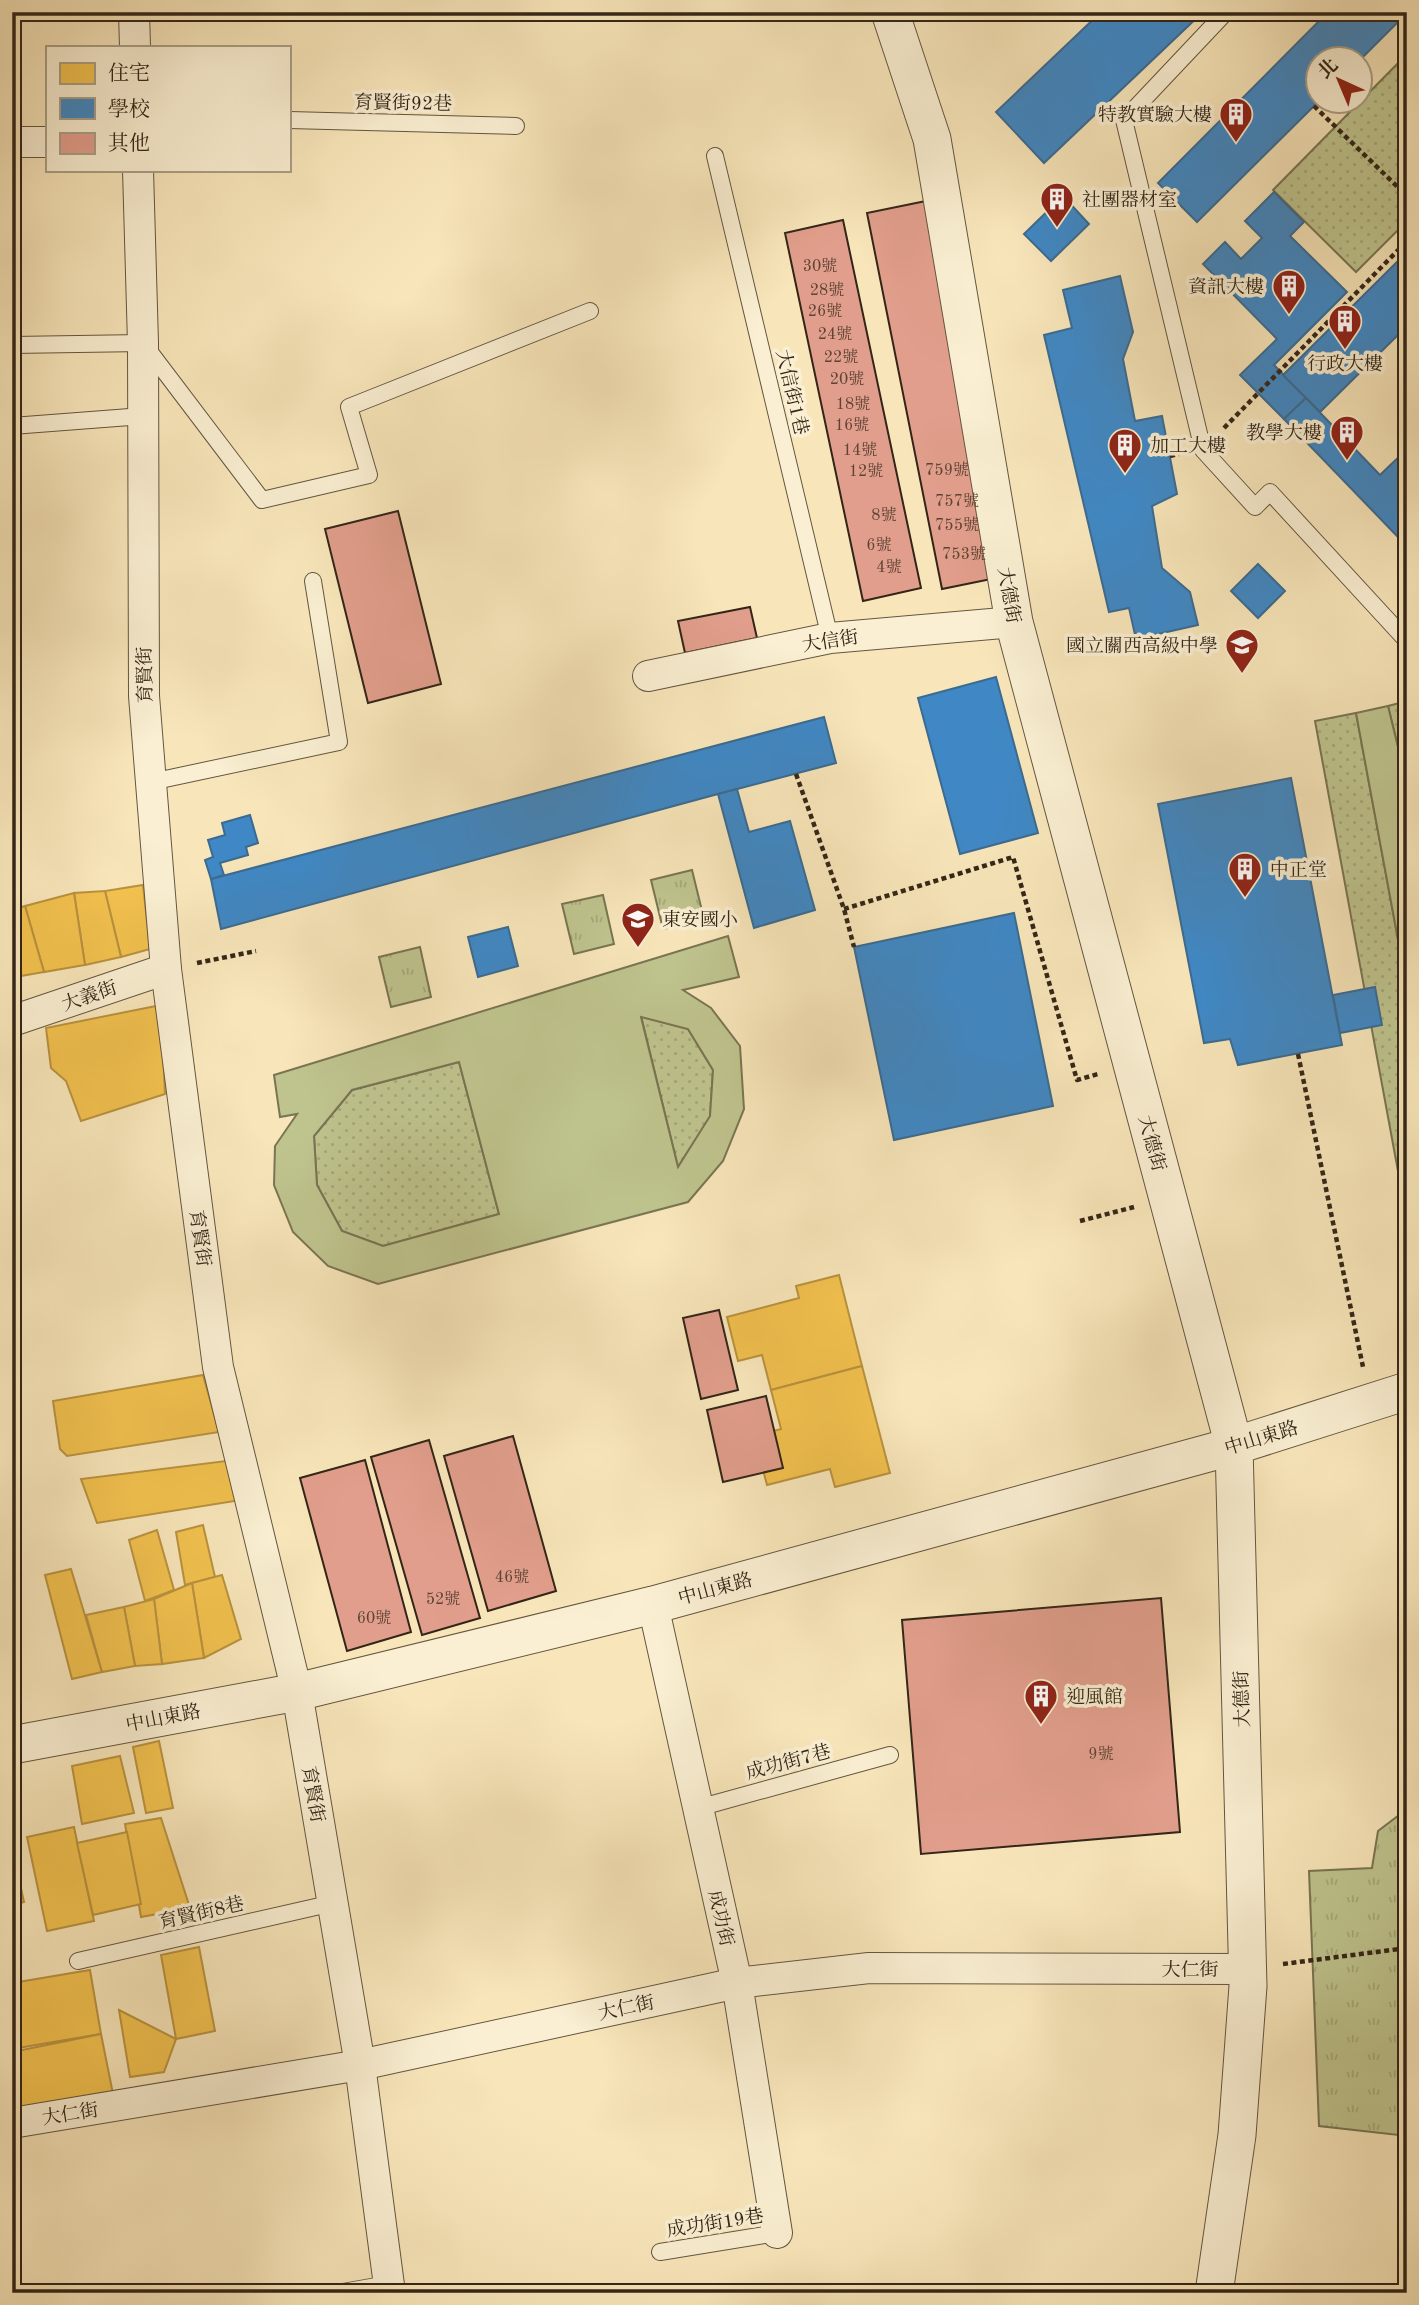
<svg xmlns="http://www.w3.org/2000/svg" width="1419" height="2305" font-family="'Old Standard TT','Noto Serif TC',serif">
<style>
.grass{fill:url(#grass-dots);stroke:#797553;stroke-width:2}
.park{fill:url(#park-tufts);stroke:#797553;stroke-width:2}
.garden{fill:#bfc48e;stroke:#797553;stroke-width:2;fill-rule:evenodd}
.homes{fill:#f2c14e;stroke:#b9923e;stroke-width:2}
.schools{fill:#3f88c5;stroke:#3b6b91;stroke-width:2}
.building{fill:#e19e8c;stroke:#332618;stroke-width:2}
.lines{fill:none;stroke-linecap:round;stroke-linejoin:round}
.service-casing{stroke:#645640;stroke-width:18}
.minor-casing{stroke:#645640;stroke-width:32}
.tertiary-casing{stroke:#645640;stroke-width:39}
.path{stroke:#332618;stroke-width:4.5;stroke-dasharray:5 3.5;stroke-linecap:butt}
.service{stroke:#faefd2;stroke-width:16}
.minor{stroke:#faefd2;stroke-width:30}
.tertiary{stroke:#faefd2;stroke-width:37}
.labels{text-anchor:middle;stroke-width:7;stroke-linejoin:round;paint-order:stroke}
.number-label{font-size:16px;fill:#5e4435}
.street-label{font-size:19px;fill:#332618;stroke:#faefd2}
.poi-label{font-size:19px;fill:#332618;stroke:#faefd2;text-anchor:start}
</style>
<defs>
<pattern id="grass-dots" width="8" height="8" patternUnits="userSpaceOnUse" patternTransform="scale(1.75)"><rect width="8" height="8" fill="#bfc48e"/><path d="M2 2h.1M6 6h.1" fill="none" stroke="#a5a87a" stroke-width="1.8" stroke-linecap="round"/></pattern>
<pattern id="park-tufts" width="24" height="20" patternUnits="userSpaceOnUse" patternTransform="scale(1.75)"><rect width="24" height="20" fill="#bfc48e"/><path d="M3 7l-1-3M5 7V3M7 7l1-3M15 17l-1-3M17 17v-4M19 17l1-3" fill="none" stroke="#a5a87a"/></pattern>
</defs>
<rect width="100%" height="100%" fill="#f8e6ba"/>
<filter id="stains"><feTurbulence type="fractalNoise" baseFrequency=".00286" numOctaves="4"/><feColorMatrix values="0 0 0 0 .2 0 0 0 0 .09 0 0 0 0 .02 0 0 0 .5 -.17"/></filter>
<radialGradient id="worn" r=".72"><stop offset=".6" stop-color="#630" stop-opacity="0"/><stop offset="1" stop-color="#630" stop-opacity=".3"/></radialGradient>
<g class="grass">
<path d="M 1407,54 L 1407,221 L 1356,272 L 1273,190 Z"/>
<path d="M 1407,701 L 1407,784 L 1388,706 Z"/>
<path d="M 1356,713 L 1407,988 L 1407,1220 L 1315,721 Z"/>
<path d="M 641,1016 L 688,1029 L 713,1070 L 710,1117 L 678,1167 Z"/>
<path d="M 459,1062 L 499,1214 L 383,1246 L 342,1231 L 317,1185 L 314,1136 L 352,1090 Z"/>
</g>
<g class="park">
<path d="M 692,870 L 704,919 L 663,929 L 651,880 Z"/>
<path d="M 603,895 L 614,944 L 574,954 L 562,904 Z"/>
<path d="M 420,947 L 431,997 L 391,1007 L 379,957 Z"/>
<path d="M 1407,1809 L 1407,2136 L 1319,2126 L 1309,1871 L 1372,1868 L 1378,1831 Z"/>
</g>
<g class="garden">
<path d="M 1388,706 L 1407,784 L 1407,988 L 1356,713 Z"/>
<path d="M 728,936 L 739,977 L 683,990 L 711,1008 L 740,1046 L 744,1109 L 723,1161 L 688,1202 L 378,1284 L 328,1266 L 293,1232 L 274,1185 L 275,1146 L 297,1114 L 280,1117 L 274,1075 ZM 641,1017 L 688,1029 L 713,1070 L 710,1116 L 678,1167 ZM 459,1062 L 499,1214 L 383,1246 L 342,1231 L 317,1185 L 314,1136 L 352,1090 Z"/>
</g>
<g class="homes">
<path d="M 143,885 L 150,949 L 121,957 L 105,891 Z"/>
<path d="M 105,891 L 121,957 L 85,965 L 74,893 Z"/>
<path d="M 74,893 L 85,965 L 44,972 L 25,906 Z"/>
<path d="M 25,906 L 44,972 L 15,977 L 12,964 L 12,910 Z"/>
<path d="M 161,1005 L 165,1094 L 81,1121 L 66,1081 L 51,1068 L 46,1028 Z"/>
<path d="M 12,1051 L 20,1102 L 12,1105 Z"/>
<path d="M 839,1275 L 862,1366 L 771,1390 L 762,1355 L 738,1361 L 727,1317 L 799,1298 L 796,1286 Z"/>
<path d="M 862,1366 L 890,1473 L 835,1487 L 830,1469 L 767,1485 L 754,1436 L 781,1429 L 771,1390 Z"/>
<path d="M 203,1375 L 219,1432 L 67,1456 L 60,1449 L 53,1401 Z"/>
<path d="M 226,1461 L 241,1500 L 97,1523 L 81,1479 Z"/>
<path d="M 203,1525 L 215,1577 L 185,1585 L 176,1532 Z"/>
<path d="M 157,1530 L 174,1590 L 145,1601 L 129,1540 Z"/>
<path d="M 71,1569 L 102,1672 L 72,1679 L 45,1575 Z"/>
<path d="M 222,1575 L 241,1639 L 204,1658 L 192,1583 Z"/>
<path d="M 192,1583 L 204,1658 L 162,1664 L 154,1599 Z"/>
<path d="M 154,1599 L 162,1664 L 135,1666 L 124,1607 Z"/>
<path d="M 124,1607 L 135,1666 L 102,1672 L 86,1615 Z"/>
<path d="M 159,1741 L 173,1808 L 146,1813 L 133,1747 Z"/>
<path d="M 120,1756 L 134,1813 L 82,1824 L 72,1766 Z"/>
<path d="M 161,1818 L 190,1908 L 141,1917 L 125,1824 Z"/>
<path d="M 74,1827 L 94,1921 L 47,1931 L 27,1837 Z"/>
<path d="M 127,1832 L 141,1904 L 93,1915 L 77,1843 Z"/>
<path d="M 12,1847 L 24,1902 L 12,1905 Z"/>
<path d="M 199,1947 L 215,2031 L 176,2039 L 161,1955 Z"/>
<path d="M 90,1970 L 101,2034 L 12,2049 L 12,1983 Z"/>
<path d="M 119,2010 L 176,2039 L 164,2072 L 130,2077 Z"/>
<path d="M 101,2034 L 113,2094 L 22,2112 L 12,2065 L 12,2052 Z"/>
</g>
<g class="schools">
<path d="M 1101,12 L 1203,12 L 1044,163 L 996,112 Z"/>
<path d="M 1328,12 L 1389,12 L 1398,22 L 1360,60 L 1318,60 L 1318,102 L 1197,222 L 1158,183 Z"/>
<path d="M 1274,192 L 1304,222 L 1290,236 L 1347,292 L 1274,365 L 1306,398 L 1284,419 L 1240,375 L 1277,339 L 1203,264 L 1225,242 L 1241,259 L 1262,238 L 1245,221 Z"/>
<path d="M 1063,196 L 1089,224 L 1051,261 L 1024,234 Z"/>
<path d="M 1407,252 L 1407,326 L 1320,412 L 1283,375 Z"/>
<path d="M 1120,276 L 1133,332 L 1123,359 L 1135,421 L 1162,416 L 1177,494 L 1152,506 L 1162,568 L 1190,592 L 1198,625 L 1136,639 L 1129,608 L 1109,612 L 1044,335 L 1072,328 L 1063,290 Z"/>
<path d="M 1306,398 L 1380,475 L 1407,449 L 1407,527 L 1397,536 L 1284,419 Z"/>
<path d="M 1258,564 L 1285,591 L 1258,618 L 1231,591 Z"/>
<path d="M 996,677 L 1038,833 L 960,854 L 918,698 Z"/>
<path d="M 824,717 L 836,763 L 718,794 L 221,929 L 211,879 Z"/>
<path d="M 1291,778 L 1342,1045 L 1238,1065 L 1230,1039 L 1204,1043 L 1158,804 Z"/>
<path d="M 737,789 L 749,832 L 790,821 L 815,910 L 754,928 L 718,794 Z"/>
<path d="M 250,815 L 258,843 L 246,847 L 248,855 L 220,863 L 224,875 L 211,879 L 205,860 L 213,857 L 208,840 L 225,835 L 222,823 Z"/>
<path d="M 1014,913 L 1053,1106 L 894,1140 L 854,947 Z"/>
<path d="M 508,927 L 518,966 L 478,977 L 468,937 Z"/>
<path d="M 1375,987 L 1382,1025 L 1340,1033 L 1333,995 Z"/>
</g>
<g class="building">
<path d="M 926,201 L 1001,577 L 942,589 L 867,213 Z"/>
<path d="M 843,220 L 921,588 L 863,601 L 785,233 Z"/>
<path d="M 398,511 L 441,684 L 368,703 L 325,529 Z"/>
<path d="M 750,607 L 757,638 L 685,653 L 678,621 Z"/>
<path d="M 719,1310 L 738,1390 L 701,1399 L 683,1318 Z"/>
<path d="M 766,1396 L 783,1468 L 723,1482 L 707,1410 Z"/>
<path d="M 513,1436 L 556,1591 L 488,1611 L 444,1456 Z"/>
<path d="M 429,1440 L 480,1618 L 422,1635 L 371,1457 Z"/>
<path d="M 365,1460 L 411,1632 L 347,1651 L 300,1478 Z"/>
<path d="M 1161,1598 L 1180,1832 L 921,1854 L 902,1620 Z"/>
</g>
<g class="lines">
<defs>
<g id="service">
<path d="M 1226,12 L 1124,120 L 1203,450 L 1255,507 L 1270,492 L 1407,641"/>
<path d="M 289,120 L 516,126"/>
<path d="M 715,156 L 830,638"/>
<path d="M 12,345 L 143,343 L 262,500 L 369,475 L 349,407 L 590,311"/>
<path d="M 12,426 L 143,416"/>
<path d="M 151,782 L 339,742 L 313,581"/>
<path d="M 698,1808 L 890,1755"/>
<path d="M 78,1961 L 333,1903"/>
<path d="M 660,2252 L 777,2233"/>
<path d="M 337,2293 L 388,2284"/>
</g>
<g id="minor">
<path d="M 134,12 L 135,47"/>
<path d="M 12,142 L 47,142"/>
<path d="M 138,170 L 143,343 L 144,696 L 166,969 L 218,1367 L 297,1692 L 360,2065 L 390,2293"/>
<path d="M 648,676 L 830,638 L 1014,622"/>
<path d="M 12,1021 L 166,969"/>
<path d="M 653,1605 L 737,1983 L 777,2233"/>
<path d="M 12,2123 L 360,2065 L 737,1983 L 869,1968 L 1248,1969"/>
</g>
<g id="tertiary">
<path d="M 890,12 L 932,139 L 1014,622 L 1234,1446 L 1248,1986 L 1237,2135 L 1214,2293"/>
<path d="M 12,1745 L 297,1692 L 653,1605 L 1234,1446 L 1407,1391"/>
</g>
</defs>
<use href="#service" class="service-casing"/>
<use href="#minor" class="minor-casing"/>
<use href="#tertiary" class="tertiary-casing"/>
<g class="path">
<path d="M 1314,106 L 1407,196"/>
<path d="M 1224,428 L 1407,241"/>
<path d="M 1170,456 L 1179,454"/>
<path d="M 796,774 L 844,909 L 854,947"/>
<path d="M 844,909 L 1013,857 L 1077,1080 L 1098,1074"/>
<path d="M 197,963 L 256,951"/>
<path d="M 1298,1054 L 1363,1367"/>
<path d="M 1080,1221 L 1134,1207"/>
<path d="M 1283,1964 L 1407,1948"/>
</g>
<use href="#service" class="service"/>
<use href="#minor" class="minor"/>
<use href="#tertiary" class="tertiary"/>
</g>
<defs>
<symbol id="building-pin" viewBox="-11 -11 22 30"><path d="M0 17L-7.5 6A9.5 9.5 0 1 1 7.5 6Z" fill="#8f2418" stroke="#faefd2"/><path d="M-4-6H4V6H1V3H-1V6H-4ZM-2.5-4.3h1.7v1.8h-1.7ZM.8-4.3h1.7v1.8H.8ZM-2.5-1h1.7V.8h-1.7ZM.8-1h1.7V.8H.8Z" fill="#fff"/></symbol>
<symbol id="school-pin" viewBox="-11 -11 22 30"><path d="M0 17L-7.5 6A9.5 9.5 0 1 1 7.5 6Z" fill="#8f2418" stroke="#faefd2"/><path d="M0-5L7-2L0 1L-7-2ZM-4 1L0 2.5L4 1V4Q0 6-4 4Z" fill="#fff"/></symbol>
</defs>
<g fill-rule="evenodd">
<use href="#building-pin" x="1217" y="95" width="38" height="52"/>
<use href="#building-pin" x="1038" y="180" width="38" height="52"/>
<use href="#building-pin" x="1270" y="267" width="38" height="52"/>
<use href="#building-pin" x="1326" y="302" width="38" height="52"/>
<use href="#building-pin" x="1328" y="413" width="38" height="52"/>
<use href="#building-pin" x="1106" y="426" width="38" height="52"/>
<use href="#school-pin" x="1223" y="626" width="38" height="52"/>
<use href="#building-pin" x="1226" y="850" width="38" height="52"/>
<use href="#school-pin" x="619" y="900" width="38" height="52"/>
<use href="#building-pin" x="1022" y="1677" width="38" height="52"/>
</g>
<g class="labels">
<g class="number-label">
<text x="820" y="271">30號</text>
<text x="827" y="295">28號</text>
<text x="825" y="316">26號</text>
<text x="835" y="339">24號</text>
<text x="841" y="362">22號</text>
<text x="847" y="384">20號</text>
<text x="853" y="409">18號</text>
<text x="852" y="430">16號</text>
<text x="860" y="455">14號</text>
<text x="947" y="475">759號</text>
<text x="866" y="476">12號</text>
<text x="957" y="506">757號</text>
<text x="884" y="520">8號</text>
<text x="957" y="530">755號</text>
<text x="879" y="550">6號</text>
<text x="964" y="559">753號</text>
<text x="889" y="572">4號</text>
<text x="512" y="1582">46號</text>
<text x="443" y="1604">52號</text>
<text x="374" y="1623">60號</text>
<text x="1101" y="1759">9號</text>
</g>
<g class="street-label">
<text transform="translate(403 102) rotate(1)" y="7">育賢街92巷</text>
<text transform="translate(793 392) rotate(77)" y="7">大信街1巷</text>
<text transform="translate(1010 595) rotate(80)" y="7">大德街</text>
<text transform="translate(830 640) rotate(-9)" y="7">大信街</text>
<text transform="translate(144 675) rotate(-91)" y="7">育賢街</text>
<text transform="translate(89 995) rotate(-19)" y="7">大義街</text>
<text transform="translate(1153 1143) rotate(75)" y="7">大德街</text>
<text transform="translate(201 1238) rotate(82)" y="7">育賢街</text>
<text transform="translate(1261 1437) rotate(-17)" y="7">中山東路</text>
<text transform="translate(715 1588) rotate(-15)" y="7">中山東路</text>
<text transform="translate(1241 1699) rotate(-92)" y="7">大德街</text>
<text transform="translate(163 1717) rotate(-11)" y="7">中山東路</text>
<text transform="translate(788 1761) rotate(-15)" y="7">成功街7巷</text>
<text transform="translate(314 1794) rotate(80)" y="7">育賢街</text>
<text transform="translate(201 1912) rotate(-13)" y="7">育賢街8巷</text>
<text transform="translate(722 1918) rotate(77)" y="7">成功街</text>
<text x="1190" y="1976">大仁街</text>
<text transform="translate(626 2007) rotate(-12)" y="7">大仁街</text>
<text transform="translate(70 2113) rotate(-9)" y="7">大仁街</text>
<text transform="translate(715 2222) rotate(-9)" y="7">成功街19巷</text>
</g>
<g class="poi-label">
<text x="1212" y="121" text-anchor="end">特教實驗大樓</text>
<text x="1082" y="206">社團器材室</text>
<text x="1264" y="293" text-anchor="end">資訊大樓</text>
<text x="1345" y="370" text-anchor="middle">行政大樓</text>
<text x="1322" y="439" text-anchor="end">教學大樓</text>
<text x="1150" y="452">加工大樓</text>
<text x="1218" y="652" text-anchor="end">國立關西高級中學</text>
<text x="1270" y="876">中正堂</text>
<text x="662" y="926">東安國小</text>
<text x="1066" y="1703">迎風館</text>
</g>
</g>
<rect width="1419" height="2305" fill="none" stroke="#f8e6ba" stroke-width="42"/>
<rect x="14" y="14" width="1391" height="2277" fill="none" stroke="#332618" stroke-width="3.5"/>
<rect x="21" y="21" width="1377" height="2263" fill="none" stroke="#332618" stroke-width="2"/>
<rect x="46" y="46" width="245" height="126" fill="#faefd2" stroke="#aa9f88" stroke-width="2"/>
<rect x="60" y="63" width="35" height="21" fill="#f2c14e" stroke="#aa9f88" stroke-width="2"/>
<text x="108" y="80" font-size="21" fill="#332618">住宅</text>
<rect x="60" y="98" width="35" height="21" fill="#3f88c5" stroke="#aa9f88" stroke-width="2"/>
<text x="108" y="116" font-size="21" fill="#332618">學校</text>
<rect x="60" y="133" width="35" height="21" fill="#e19e8c" stroke="#aa9f88" stroke-width="2"/>
<text x="108" y="150" font-size="21" fill="#332618">其他</text>
<g transform="translate(1339 80) rotate(316)"><circle r="33" fill="#faefd2" stroke="#aa9f88" stroke-width="2"/>
<path d="M0-5L12 26L0 18L-12 26Z" fill="#8f2418"/>
<text y="-10" font-size="19" font-weight="bold" text-anchor="middle" fill="#332618">北</text>
</g>
<rect width="100%" height="100%" filter="url(#stains)"/>
<rect width="100%" height="100%" fill="url(#worn)"/>
</svg>
